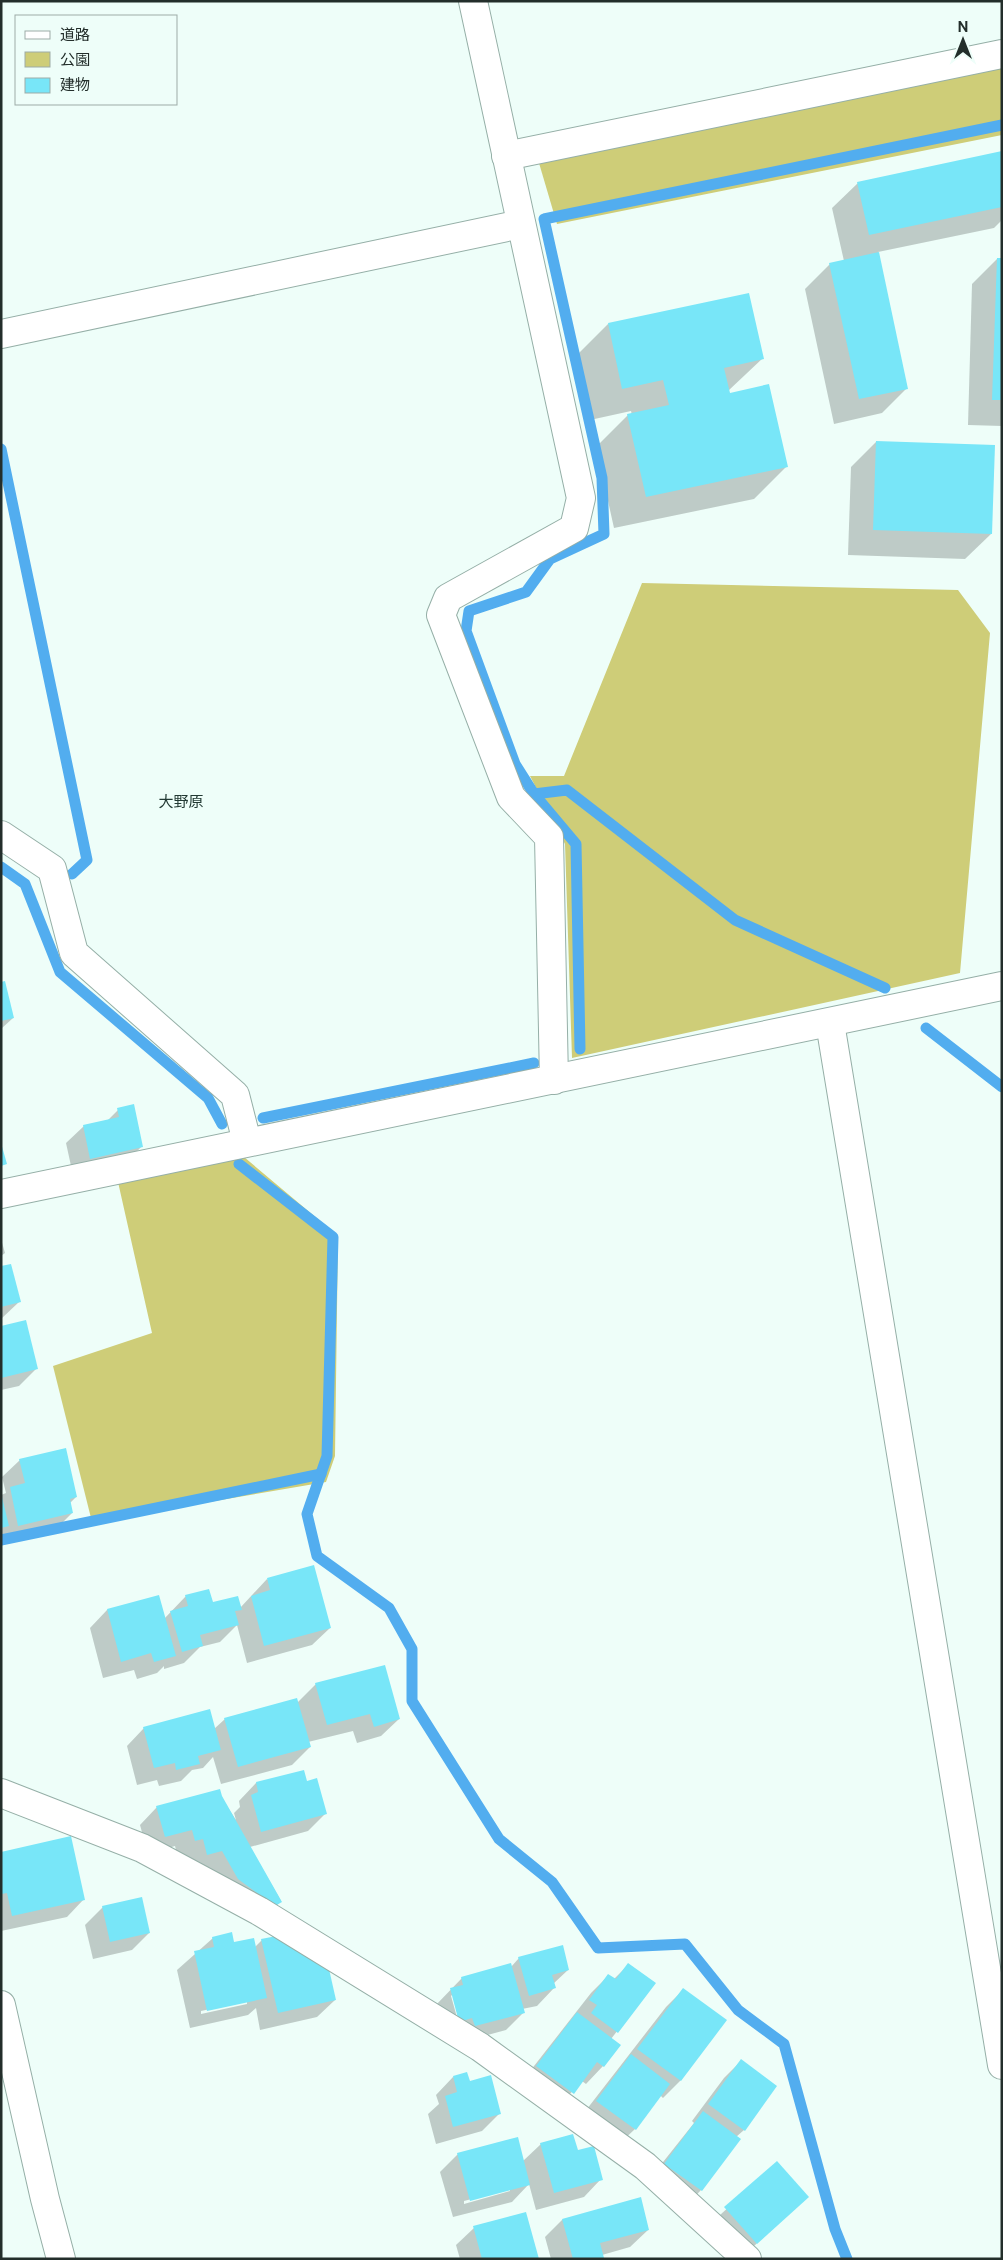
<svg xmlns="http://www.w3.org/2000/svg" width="1003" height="2260" font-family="'Public Sans','Noto Sans JP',sans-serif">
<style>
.green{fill:#cecd78}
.shadow{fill:#0003;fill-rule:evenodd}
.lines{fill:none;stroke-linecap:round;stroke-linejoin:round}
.stream{stroke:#52adef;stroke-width:11}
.building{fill:#78e6f8}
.minor-casing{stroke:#95afa7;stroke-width:30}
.minor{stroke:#fff;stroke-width:28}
.labels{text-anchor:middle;stroke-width:4;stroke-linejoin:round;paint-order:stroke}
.neighbourhood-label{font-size:15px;fill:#223933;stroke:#eefef9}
</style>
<rect width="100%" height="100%" fill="#eefef9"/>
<g class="green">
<path d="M 1002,67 L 1002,135 L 557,224 L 539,163 Z"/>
<path d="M 642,583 L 958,590 L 990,633 L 960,973 L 572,1058 L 565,844 L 530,776 L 564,776 Z"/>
<path d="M 244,1157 L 338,1236 L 335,1456 L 326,1482 L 92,1522 L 53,1366 L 152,1333 L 118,1182 Z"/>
</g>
<g class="shadow">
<path d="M 1002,152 L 1002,220 L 994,228 L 878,252 L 907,388 L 882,413 L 834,424 L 805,289 L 830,264 L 844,261 L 832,208 L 858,183 Z"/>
<path d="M 997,259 L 1002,259 L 1002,426 L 968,425 L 972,284 Z"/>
<path d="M 608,324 L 763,358 L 728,391 L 786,467 L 754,499 L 614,528 L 596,447 L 628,415 L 632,415 L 631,411 L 590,420 L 576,356 Z"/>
<path d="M 876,442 L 991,534 L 965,559 L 848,555 L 851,467 Z"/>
<path d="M 1,983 L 13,1018 L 1,1029 Z"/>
<path d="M 118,1110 L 142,1146 L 125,1164 L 73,1175 L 66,1143 L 84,1126 L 107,1121 Z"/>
<path d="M 1,1239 L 5,1253 L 1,1256 Z"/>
<path d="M 1,1267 L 19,1302 L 1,1319 Z"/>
<path d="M 1,1327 L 36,1369 L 19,1386 L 1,1390 Z"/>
<path d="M 20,1460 L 76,1497 L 70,1503 L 72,1513 L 55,1530 L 1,1542 L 1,1495 L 6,1493 L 2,1477 Z"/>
<path d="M 267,1579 L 330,1628 L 312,1645 L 247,1663 L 237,1625 L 220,1642 L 200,1647 L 184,1663 L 164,1669 L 164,1666 L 157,1673 L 137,1679 L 134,1670 L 103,1678 L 90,1628 L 107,1610 L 158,1597 L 164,1619 L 186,1596 L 212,1604 L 240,1608 Z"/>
<path d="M 316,1684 L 399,1719 L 381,1736 L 357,1743 L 353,1731 L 308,1742 L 310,1747 L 292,1765 L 221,1784 L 213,1757 L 203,1768 L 192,1770 L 181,1781 L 159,1786 L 157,1780 L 137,1785 L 127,1746 L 144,1728 L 214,1729 L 225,1719 L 297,1703 Z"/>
<path d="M 303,1771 L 306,1783 L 325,1814 L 308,1831 L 250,1847 L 281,1901 L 263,1919 L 178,1858 L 175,1846 L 148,1854 L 140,1825 L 157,1807 L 221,1797 L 236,1820 L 234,1813 L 240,1807 L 239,1801 L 256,1783 Z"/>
<path d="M 1,1854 L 84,1899 L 67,1917 L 1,1931 Z"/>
<path d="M 103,1907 L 149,1933 L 132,1950 L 93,1959 L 85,1925 Z"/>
<path d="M 213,1938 L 254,1948 L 262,1940 L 335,2000 L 317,2017 L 260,2030 L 256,2008 L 248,2015 L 190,2028 L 177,1970 ZM 247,2001 L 247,2004 L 201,2014 L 201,2011 Z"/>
<path d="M 519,1958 L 568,1970 L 553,1984 L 554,1988 L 537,2006 L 522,2009 L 523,2013 L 506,2030 L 458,2043 L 434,2007 L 462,1978 L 511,1967 ZM 453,1994 L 462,2028 L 460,2028 L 451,1996 Z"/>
<path d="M 628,1965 L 654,1983 L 611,2039 L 603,2066 L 586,2084 L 582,2081 L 555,2110 L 520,2084 L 591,1993 L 608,1976 L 614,1979 Z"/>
<path d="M 683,1990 L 725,2021 L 680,2081 L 663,2098 L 660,2095 L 635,2129 L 617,2146 L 580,2118 L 666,2007 Z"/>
<path d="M 741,2061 L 744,2130 L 736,2137 L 701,2190 L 684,2208 L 648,2181 L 694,2123 L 692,2121 L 724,2078 Z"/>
<path d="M 453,2077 L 469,2083 L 500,2113 L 482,2131 L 436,2144 L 428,2114 L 439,2104 L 436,2095 Z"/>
<path d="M 541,2144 L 577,2152 L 601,2179 L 584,2197 L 536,2210 L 529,2184 L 512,2202 L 453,2217 L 440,2172 L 458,2154 L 523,2161 ZM 510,2189 L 510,2191 L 464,2204 L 464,2201 Z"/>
<path d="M 777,2163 L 807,2197 L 740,2259 L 708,2226 Z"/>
<path d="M 640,2199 L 648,2230 L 630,2247 L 602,2255 L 601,2259 L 551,2259 L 545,2237 L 562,2220 Z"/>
<path d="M 474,2228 L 538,2259 L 460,2259 L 456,2245 Z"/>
</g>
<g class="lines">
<g class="stream">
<path d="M 1,449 L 87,860 L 72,874"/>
<path d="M 534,794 L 576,844 L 580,1049"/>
<path d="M 1,867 L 25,884 L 60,972 L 208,1098 L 222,1124"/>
<path d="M 885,988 L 735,920 L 567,790 L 534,794 L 515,764 L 466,631 L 469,611 L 526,592 L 550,559 L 604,534 L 602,478 L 544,219 L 1002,125"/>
<path d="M 926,1028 L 1002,1087"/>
<path d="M 263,1118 L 534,1063"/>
<path d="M 239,1164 L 333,1237 L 327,1456 L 307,1514 L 317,1556 L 389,1608 L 412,1649 L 412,1701 L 499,1839 L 552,1882 L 598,1948 L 685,1944 L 738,2010 L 784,2044 L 835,2229 L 847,2259"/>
<path d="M 1,1540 L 321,1474"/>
</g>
</g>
<g class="building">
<path d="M 1002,151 L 1002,207 L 869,235 L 857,182 Z"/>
<path d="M 879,252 L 908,389 L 859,399 L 829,263 Z"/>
<path d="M 997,258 L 1002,258 L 1002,400 L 992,400 Z"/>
<path d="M 749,293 L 764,359 L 724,368 L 730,393 L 769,384 L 788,467 L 646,497 L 627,414 L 669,405 L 663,380 L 622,389 L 608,323 Z"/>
<path d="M 876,441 L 995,445 L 992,534 L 873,530 Z"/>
<path d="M 5,981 L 14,1018 L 1,1021 L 1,982 Z"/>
<path d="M 134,1104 L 143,1147 L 90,1159 L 83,1125 L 119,1117 L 117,1108 Z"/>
<path d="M 1,1143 L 7,1164 L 1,1166 Z"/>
<path d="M 11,1264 L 21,1302 L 1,1307 L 1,1266 Z"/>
<path d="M 26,1320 L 38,1369 L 1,1378 L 1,1326 Z"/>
<path d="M 66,1448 L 77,1497 L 70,1499 L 73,1513 L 18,1526 L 10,1487 L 25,1483 L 19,1459 Z"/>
<path d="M 1,1493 L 9,1526 L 1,1528 Z"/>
<path d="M 314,1565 L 331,1628 L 264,1646 L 251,1596 L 270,1590 L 267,1578 Z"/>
<path d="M 209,1589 L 213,1602 L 238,1596 L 242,1610 L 235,1611 L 239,1625 L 200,1635 L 203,1646 L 182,1652 L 170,1611 L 188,1606 L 185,1595 Z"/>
<path d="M 159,1595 L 176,1656 L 154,1662 L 151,1653 L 121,1662 L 107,1609 Z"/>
<path d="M 385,1665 L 400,1719 L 374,1727 L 370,1714 L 327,1725 L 315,1683 Z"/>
<path d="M 297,1698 L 311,1747 L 238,1767 L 224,1718 Z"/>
<path d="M 210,1709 L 221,1750 L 198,1756 L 200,1764 L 176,1770 L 175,1763 L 154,1768 L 143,1727 Z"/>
<path d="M 304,1770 L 307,1781 L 317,1778 L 327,1814 L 261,1832 L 251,1795 L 258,1792 L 256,1782 Z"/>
<path d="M 220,1789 L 222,1796 L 282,1902 L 275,1906 L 238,1879 L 222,1851 L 207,1855 L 203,1839 L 195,1841 L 192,1830 L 165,1837 L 156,1806 Z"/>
<path d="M 71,1836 L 85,1900 L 12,1916 L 7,1893 L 1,1894 L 1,1852 Z"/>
<path d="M 142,1897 L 150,1933 L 110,1942 L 102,1906 Z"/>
<path d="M 232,1932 L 234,1942 L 254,1938 L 267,1998 L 207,2011 L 194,1951 L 214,1947 L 212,1937 Z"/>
<path d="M 282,1935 L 329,1969 L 336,2000 L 278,2013 L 261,1939 Z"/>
<path d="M 563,1945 L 569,1970 L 552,1975 L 556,1988 L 529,1996 L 518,1957 Z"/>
<path d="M 511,1963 L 525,2013 L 475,2026 L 472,2018 L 459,2022 L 450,1988 L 463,1985 L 461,1977 Z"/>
<path d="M 628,1963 L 656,1983 L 618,2033 L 591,2013 L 597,2005 L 589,2000 L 608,1974 L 616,1979 Z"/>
<path d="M 683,1988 L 727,2020 L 681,2081 L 637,2049 Z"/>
<path d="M 577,2012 L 621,2045 L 604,2067 L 597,2062 L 574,2094 L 536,2066 Z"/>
<path d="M 631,2054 L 670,2084 L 636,2130 L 596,2101 Z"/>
<path d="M 741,2059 L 777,2086 L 745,2131 L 708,2104 Z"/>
<path d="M 467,2072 L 470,2081 L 491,2075 L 501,2114 L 453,2127 L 445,2096 L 457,2092 L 453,2076 Z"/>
<path d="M 703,2111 L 741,2139 L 702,2191 L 664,2164 Z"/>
<path d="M 573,2134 L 578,2150 L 594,2146 L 603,2180 L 554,2193 L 540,2143 Z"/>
<path d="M 518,2137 L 530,2185 L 470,2201 L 457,2153 Z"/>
<path d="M 777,2161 L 809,2197 L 757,2244 L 724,2207 Z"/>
<path d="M 641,2197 L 649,2230 L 600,2243 L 604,2258 L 573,2259 L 562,2219 Z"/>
<path d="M 526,2212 L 539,2259 L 482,2259 L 473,2226 Z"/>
</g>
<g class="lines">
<defs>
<g id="minor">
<path d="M 473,1 L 581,498 L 574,528 L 448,598 L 441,615 L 511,797 L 549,837 L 554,1080"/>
<path d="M 506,156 L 1002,54"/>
<path d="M 1,334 L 521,224"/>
<path d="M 1,835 L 52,869 L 74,953 L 235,1095 L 247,1142"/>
<path d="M 830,1023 L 1002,2065"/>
<path d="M 1,1194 L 1002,986"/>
<path d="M 1,1793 L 142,1848 L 259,1911 L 480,2047 L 645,2166 L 747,2259"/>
<path d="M 1,2005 L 45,2199 L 61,2259"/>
</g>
</defs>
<use href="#minor" class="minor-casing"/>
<use href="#minor" class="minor"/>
</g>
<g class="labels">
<g class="neighbourhood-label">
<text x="181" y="807">大野原</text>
</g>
</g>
<rect width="1003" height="2260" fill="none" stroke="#232e2b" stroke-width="5"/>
<rect x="15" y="15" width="162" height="90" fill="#eefef9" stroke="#9daba7"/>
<rect x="25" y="31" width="25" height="8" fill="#ffffff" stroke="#9daba7"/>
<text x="60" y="40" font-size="15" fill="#232e2b">道路</text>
<rect x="25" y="52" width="25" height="15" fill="#cecd78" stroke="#9daba7"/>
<text x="60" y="65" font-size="15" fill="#232e2b">公園</text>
<rect x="25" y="78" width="25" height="15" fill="#78e6f8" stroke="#9daba7"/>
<text x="60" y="90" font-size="15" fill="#232e2b">建物</text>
<g transform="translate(963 40)" stroke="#eefef9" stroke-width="4" paint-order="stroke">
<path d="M0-4L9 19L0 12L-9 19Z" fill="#232e2b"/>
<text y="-8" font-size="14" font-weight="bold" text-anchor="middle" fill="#232e2b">N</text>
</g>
</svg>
